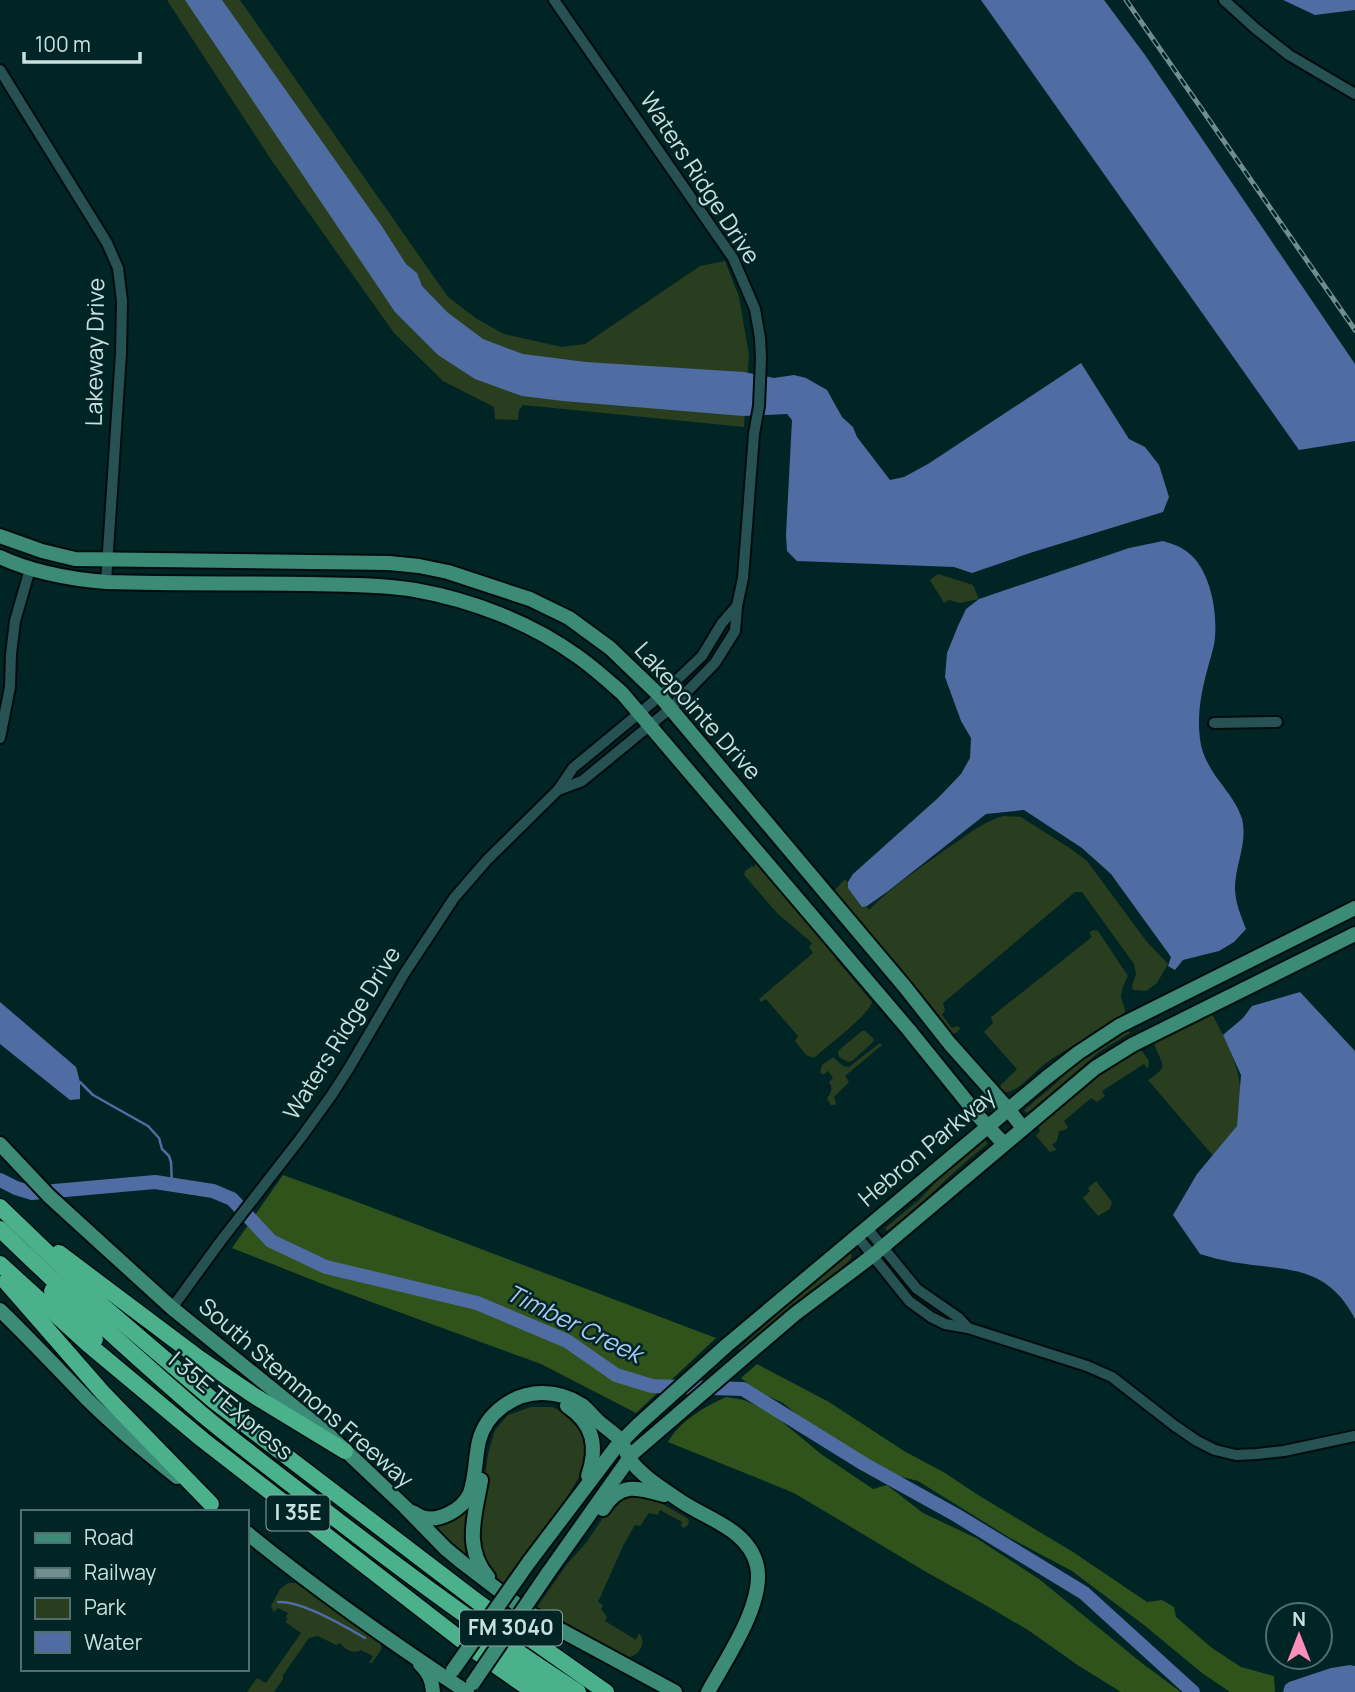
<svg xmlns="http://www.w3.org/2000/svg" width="1355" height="1692" font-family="Manrope,sans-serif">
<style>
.green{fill:#293e1e}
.forest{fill:#30531b}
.water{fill:#4f6da3}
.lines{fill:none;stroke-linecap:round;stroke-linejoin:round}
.stream{stroke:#4f6da3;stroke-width:2.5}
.river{stroke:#4f6da3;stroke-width:14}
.minor-casing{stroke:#000c0d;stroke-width:14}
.major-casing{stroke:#000c0d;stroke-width:18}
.highway-casing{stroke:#000c0d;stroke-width:19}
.minor{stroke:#265254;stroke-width:10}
.major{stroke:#3c8b76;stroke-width:14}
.highway{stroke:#4bb18d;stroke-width:16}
.rail-casing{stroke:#718d8e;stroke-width:5}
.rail{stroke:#012425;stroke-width:2.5;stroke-dasharray:8;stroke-linecap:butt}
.major-bridge-casing{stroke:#000c0d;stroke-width:18;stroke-linecap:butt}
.major-bridge{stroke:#3c8b76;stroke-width:14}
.labels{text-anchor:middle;stroke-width:5;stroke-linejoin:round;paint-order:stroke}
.shield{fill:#012425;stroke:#8da8a8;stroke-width:2}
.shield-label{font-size:21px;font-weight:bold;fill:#c9e0e0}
.street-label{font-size:23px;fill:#c9e0e0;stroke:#012425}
.water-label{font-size:24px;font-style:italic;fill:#acc7f6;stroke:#012425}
</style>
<rect width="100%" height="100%" fill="#012425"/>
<g class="green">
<path d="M 167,0 L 240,0 L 448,297 L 477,319 L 504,334 L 562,347 L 585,344 L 700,266 L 725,261 L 739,297 L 749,355 L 744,427 L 523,405 L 519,410 L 518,420 L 495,419 L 494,407 L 443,381 L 394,333 L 272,161 Z"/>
<path d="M 938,574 L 973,585 L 979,599 L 960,603 L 949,600 L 944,603 L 930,580 Z"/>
<path d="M 1003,816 L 1021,817 L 1071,849 L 1087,861 L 1147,942 L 1168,964 L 1157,983 L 1146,991 L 1133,990 L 1132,986 L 1136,974 L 1134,964 L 1082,892 L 1075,892 L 943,1003 L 945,1010 L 942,1015 L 952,1028 L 957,1026 L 961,1028 L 953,1035 L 949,1034 L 831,894 L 845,879 L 869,910 C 891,887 916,871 942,852 C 962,839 980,823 1003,816 Z"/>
<path d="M 755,863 L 759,863 L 829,946 L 837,960 L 872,1002 C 868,1016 827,1046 814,1058 L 806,1055 L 795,1041 L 798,1036 L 766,999 L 761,1002 L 759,999 L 813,953 L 809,947 L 812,943 L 777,913 L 744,875 L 745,871 L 752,866 L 755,867 Z"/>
<path d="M 1094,930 L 1098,931 L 1128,976 C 1125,981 1121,990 1121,997 C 1122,1002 1125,1007 1125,1012 C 1100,1033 1068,1046 1042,1066 C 1032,1074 1013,1099 998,1090 L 1001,1085 L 1017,1069 L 984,1032 L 993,1023 L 991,1017 L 1092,937 L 1089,932 Z"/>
<path d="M 1211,1012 C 1226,1041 1244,1071 1240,1105 C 1240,1110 1240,1116 1239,1121 C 1234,1134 1223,1146 1214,1157 L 1148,1080 C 1172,1065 1160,1064 1154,1043 L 1160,1037 Z"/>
<path d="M 1125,1030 L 1128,1030 L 1130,1033 L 1099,1052 L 1028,1114 L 1024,1110 L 1054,1085 L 1081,1058 Z"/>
<path d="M 862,1031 L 865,1031 L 874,1039 L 873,1042 L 852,1061 L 848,1062 L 839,1057 L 838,1051 Z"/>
<path d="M 880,1043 L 882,1045 L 845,1076 L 849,1082 L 834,1097 L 836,1103 L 835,1105 L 831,1105 L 827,1099 C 830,1094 834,1088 829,1082 L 833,1078 L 828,1071 L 823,1075 L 820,1072 L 822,1065 L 833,1057 L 843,1066 L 849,1067 Z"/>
<path d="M 1137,1049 L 1142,1051 L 1149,1061 L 1148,1069 L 1144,1064 L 1102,1091 L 1105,1096 L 1097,1102 L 1091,1098 L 1064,1121 L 1068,1127 L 1065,1130 L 1059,1131 L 1057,1141 L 1052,1145 L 1057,1150 L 1050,1152 L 1036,1136 L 1040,1131 L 1037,1124 L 1098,1074 Z"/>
<path d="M 984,1139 L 987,1143 L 986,1145 C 952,1172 922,1204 889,1233 L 885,1228 L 919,1200 L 949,1168 Z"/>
<path d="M 1096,1181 L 1112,1202 L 1110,1209 L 1098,1216 L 1083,1198 L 1090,1191 L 1088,1188 Z"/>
<path d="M 851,1253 L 852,1257 L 848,1262 L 745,1352 L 739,1349 L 775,1316 Z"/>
<path d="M 531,1407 L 552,1407 L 570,1415 L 581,1425 L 588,1444 L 585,1467 L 563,1504 L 505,1587 L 492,1577 L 482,1559 L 478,1532 L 488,1454 L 495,1430 L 508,1415 Z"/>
<path d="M 637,1494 L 654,1499 L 687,1518 L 689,1521 L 688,1525 L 684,1528 L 681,1526 L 682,1522 L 660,1510 L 658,1515 L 649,1513 L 640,1526 L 635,1525 L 624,1544 L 598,1602 L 603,1605 L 601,1609 L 607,1617 L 605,1621 L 636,1640 L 639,1633 C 648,1642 638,1658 627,1657 L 537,1607 L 567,1564 L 586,1543 L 611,1506 L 621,1497 Z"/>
<path d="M 470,1497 L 472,1561 L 466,1559 L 430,1524 Z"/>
<path d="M 288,1583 L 296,1583 L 381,1644 L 381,1650 L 372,1663 L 369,1663 L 373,1656 L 361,1650 C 353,1655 345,1649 340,1643 L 336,1645 L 318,1636 L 309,1638 L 283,1675 L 283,1679 L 274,1692 L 247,1692 L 257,1678 L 266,1683 L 301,1633 L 285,1622 L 288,1619 L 286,1617 L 288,1613 L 278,1608 L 274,1612 L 271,1606 L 280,1589 Z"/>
</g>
<g class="forest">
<path d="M 283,1175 L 352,1200 L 716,1338 L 636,1413 L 541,1364 L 325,1285 L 232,1248 Z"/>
<path d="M 757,1364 L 829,1402 L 904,1451 L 945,1473 L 978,1495 L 1073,1552 L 1147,1602 L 1162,1600 L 1174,1607 L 1176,1617 L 1212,1648 L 1241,1667 L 1274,1676 L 1275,1692 L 1230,1692 L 1202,1673 L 1144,1625 L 1072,1571 L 1010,1538 L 918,1481 L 890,1474 L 861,1458 L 805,1421 L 783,1403 L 757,1391 L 741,1378 Z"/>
<path d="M 726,1397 L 744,1400 L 762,1408 L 780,1420 L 821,1454 L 873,1489 L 887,1485 L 923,1513 L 976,1538 L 1039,1579 L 1143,1664 L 1181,1692 L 1121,1692 L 1079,1666 L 1028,1630 L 987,1606 L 928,1573 L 794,1493 L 668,1442 C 680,1421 704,1407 726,1397 Z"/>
</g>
<g class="water">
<path d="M 185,0 L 222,0 L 381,225 L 406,264 L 417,273 L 422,286 L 447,312 L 483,339 L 523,354 L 586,362 L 744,372 L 774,378 L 794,375 L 806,378 L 827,390 L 842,417 L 853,427 L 857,437 L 890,480 L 904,477 L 928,464 L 1081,363 L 1129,439 L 1145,447 L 1159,465 L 1169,497 L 1163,512 L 1030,553 L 972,573 L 954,567 L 797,561 L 787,551 L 786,535 L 792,420 L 787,414 L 743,416 L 563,401 L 522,396 L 475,379 L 438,355 L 395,312 Z"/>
<path d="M 981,0 L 1104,0 L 1145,55 L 1355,364 L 1355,441 L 1299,450 Z"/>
<path d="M 1283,0 L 1355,0 L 1355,10 L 1315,15 Z"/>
<path d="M 1163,541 C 1169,543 1177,545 1183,549 C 1211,565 1219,615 1214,645 C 1212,654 1209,662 1207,671 C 1201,693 1197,716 1200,739 C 1204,773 1234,791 1242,819 C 1248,843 1235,865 1235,888 C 1235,902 1241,916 1246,929 L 1234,942 L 1219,951 L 1183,960 L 1175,970 L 1168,966 L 1171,957 L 1111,874 L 1082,848 L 1024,810 L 986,814 L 887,892 L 867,906 L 862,907 L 848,888 L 848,882 L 853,874 L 938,798 L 961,774 L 970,758 L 971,738 L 961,721 L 945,677 L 947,653 L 958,626 L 966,609 L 979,599 L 1129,548 Z"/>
<path d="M 1300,992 L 1355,1051 L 1355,1319 C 1326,1263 1285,1271 1232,1262 C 1221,1260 1210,1257 1200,1254 L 1173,1215 L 1197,1174 L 1237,1126 L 1241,1075 L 1223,1035 L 1243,1018 L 1252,1006 Z"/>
<path d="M 0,1002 L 76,1067 L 80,1082 L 80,1099 L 70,1100 L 0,1044 Z"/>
<path d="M 1350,1665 L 1355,1666 L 1355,1692 L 1283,1692 L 1285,1685 L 1289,1682 L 1331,1668 Z"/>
</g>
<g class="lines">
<g class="stream">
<path d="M 80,1082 L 93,1095 L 148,1126 L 159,1138 L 162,1149 L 169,1156 L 171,1162 L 172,1184"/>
<path d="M 278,1602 C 300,1600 345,1626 365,1638"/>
</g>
<path class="river" d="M 0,1180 L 16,1188 L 32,1193 L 155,1182 L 213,1191 L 232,1199 L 271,1241 L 326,1267 L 477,1303 L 567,1341 L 616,1375 L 652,1386 L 743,1389 L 864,1464 L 956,1515 L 1084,1593 L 1193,1692"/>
<defs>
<g id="minor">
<path d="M 554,0 L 733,258 L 755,309 L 760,338 L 761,358 L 759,406 L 754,434 L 743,578 L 737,606 L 735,631 L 715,663 L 671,708 L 582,781 L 558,790"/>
<path d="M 1224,0 L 1256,29 L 1289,55 L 1355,94"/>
<path d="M 0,70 L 107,243 L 118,268 L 122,301 L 121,353 L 106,582"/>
<path d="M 1214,723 L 1277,722"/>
<path d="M 0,738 L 10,687 L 11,654 L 15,621 L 30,569"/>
<path d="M 867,1228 L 917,1289 L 959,1318 L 968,1328"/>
<path d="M 857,1236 L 909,1301 L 931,1317 L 945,1324 L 968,1328 L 1087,1366 L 1112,1377 L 1175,1426 L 1197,1441 L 1215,1450 L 1236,1455 L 1257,1454 L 1284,1451 L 1355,1436"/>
<path d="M 172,1308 L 220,1242 L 300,1139 L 331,1096 L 349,1068 L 404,974 L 454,898 L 487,860 L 558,790 L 573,768 L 660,696 L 702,656 L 722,623 L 737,606"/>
</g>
<g id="major">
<path d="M 0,536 L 42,551 L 75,559 L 389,563 L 419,566 L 448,572 L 530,599 L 569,618 L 610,648 L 660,696 L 905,987 L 950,1044 L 1008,1109 L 1023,1128"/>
<path d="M 0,557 C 32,572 70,579 106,582 C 174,584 241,583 309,584 C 344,585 380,584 415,590 C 471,600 530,622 577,656 C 593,667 607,680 622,693 L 909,1030 L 980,1118 L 1004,1144"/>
<path d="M 0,1144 L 49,1196 L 106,1248 L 172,1308 L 329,1435 L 405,1507 L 446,1549 L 463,1563 L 527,1612 L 675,1692"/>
<path d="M 0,1310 C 30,1339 58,1369 87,1399 C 115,1427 146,1452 177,1477"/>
<path d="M 567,1406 C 594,1424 598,1447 588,1476"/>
<path d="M 481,1480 C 475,1515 463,1548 488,1577"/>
<path d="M 603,1509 C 620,1482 637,1487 664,1495"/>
<path d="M 412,1512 C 416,1513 418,1516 422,1517 C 439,1523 463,1509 470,1493 C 476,1476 475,1458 479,1441 C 486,1413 514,1393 542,1393 C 556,1393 570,1397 582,1405 C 587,1409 592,1415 597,1420 C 604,1427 615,1433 621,1441 C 625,1446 626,1454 630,1460 C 643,1477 662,1488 679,1500 C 706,1519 749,1529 757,1566 C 765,1603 726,1659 708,1692"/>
<path d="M 247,1533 C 317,1590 391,1642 467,1692"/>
<path d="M 529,1562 L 616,1447 L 638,1425 L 727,1345 L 1046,1078 L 1078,1053 L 1119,1026 L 1355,908"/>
<path d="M 548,1573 L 633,1453 L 748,1354 L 795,1314 L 872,1256 L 1095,1068 L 1132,1045 L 1355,934"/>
<path d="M 420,1664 C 429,1673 432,1680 433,1692"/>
</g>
<g id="highway">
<path d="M 0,1207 L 103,1306 L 214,1401 L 479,1603 L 606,1692"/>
<path d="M 0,1229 C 66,1293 133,1355 203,1415 C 245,1450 289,1483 332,1516 C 412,1578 493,1637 578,1692"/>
<path d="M 59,1253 L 196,1356 L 253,1395 L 345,1451"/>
<path d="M 0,1264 L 88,1344 L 203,1440 L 478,1653 L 534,1692"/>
<path d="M 6,1282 L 103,1393 L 211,1504"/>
<path d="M 52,1291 L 95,1339"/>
<path d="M 467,1640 L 486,1645 L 556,1692"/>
</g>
</defs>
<use href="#minor" class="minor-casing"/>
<use href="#major" class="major-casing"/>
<use href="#highway" class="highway-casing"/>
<use href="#minor" class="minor"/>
<use href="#major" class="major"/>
<use href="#highway" class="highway"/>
<defs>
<path id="rail" d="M 1126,0 L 1355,330"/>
</defs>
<use href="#rail" class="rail-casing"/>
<use href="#rail" class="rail"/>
<defs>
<g id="major-bridge">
<path d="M 453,1670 L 529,1562"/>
<path d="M 473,1683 L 548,1573"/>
</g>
</defs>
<use href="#major-bridge" class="major-bridge-casing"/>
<use href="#major-bridge" class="major-bridge"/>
</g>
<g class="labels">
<g class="shield">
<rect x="266.5" y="1495.5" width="63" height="35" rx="5"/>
<rect x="460" y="1610.5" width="102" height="35" rx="5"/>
</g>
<g class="shield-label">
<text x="298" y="1520">I 35E</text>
<text x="511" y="1635">FM 3040</text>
</g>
<g class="street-label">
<text transform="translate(700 178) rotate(57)" y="8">Waters Ridge Drive</text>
<text transform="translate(95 352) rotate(-89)" y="8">Lakeway Drive</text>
<text transform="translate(698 711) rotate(48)" y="8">Lakepointe Drive</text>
<text transform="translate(342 1033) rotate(-58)" y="8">Waters Ridge Drive</text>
<text transform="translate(927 1147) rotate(-40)" y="8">Hebron Parkway</text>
<text transform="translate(306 1393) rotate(41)" y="8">South Stemmons Freeway</text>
<text transform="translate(231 1406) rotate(40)" y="8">I 35E TEXpress</text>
</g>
<g class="water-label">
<text transform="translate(574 1324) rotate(26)" y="8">Timber Creek</text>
</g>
</g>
<rect x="21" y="1510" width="228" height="161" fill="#012425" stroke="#516f70" stroke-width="2"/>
<rect x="35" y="1533" width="35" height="10" fill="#3c8b76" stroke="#516f70" stroke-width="2"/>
<text x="84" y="1545" font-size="21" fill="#c9e0e0">Road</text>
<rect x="35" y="1568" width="35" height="10" fill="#718d8e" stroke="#516f70" stroke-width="2"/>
<text x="84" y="1580" font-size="21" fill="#c9e0e0">Railway</text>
<rect x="35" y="1598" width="35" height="21" fill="#293e1e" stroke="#516f70" stroke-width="2"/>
<text x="84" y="1615" font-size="21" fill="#c9e0e0">Park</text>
<rect x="35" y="1632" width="35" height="21" fill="#4f6da3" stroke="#516f70" stroke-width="2"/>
<text x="84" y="1650" font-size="21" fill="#c9e0e0">Water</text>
<g transform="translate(1299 1636)"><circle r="33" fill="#012425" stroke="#516f70" stroke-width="2"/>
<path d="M0-5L12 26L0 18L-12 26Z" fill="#ff8eba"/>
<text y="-10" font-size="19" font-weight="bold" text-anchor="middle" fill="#c9e0e0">N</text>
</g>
<path d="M24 52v10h116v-10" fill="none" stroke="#c9e0e0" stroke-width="3.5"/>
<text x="35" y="52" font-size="21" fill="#c9e0e0" stroke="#012425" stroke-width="5" paint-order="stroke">100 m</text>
</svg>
